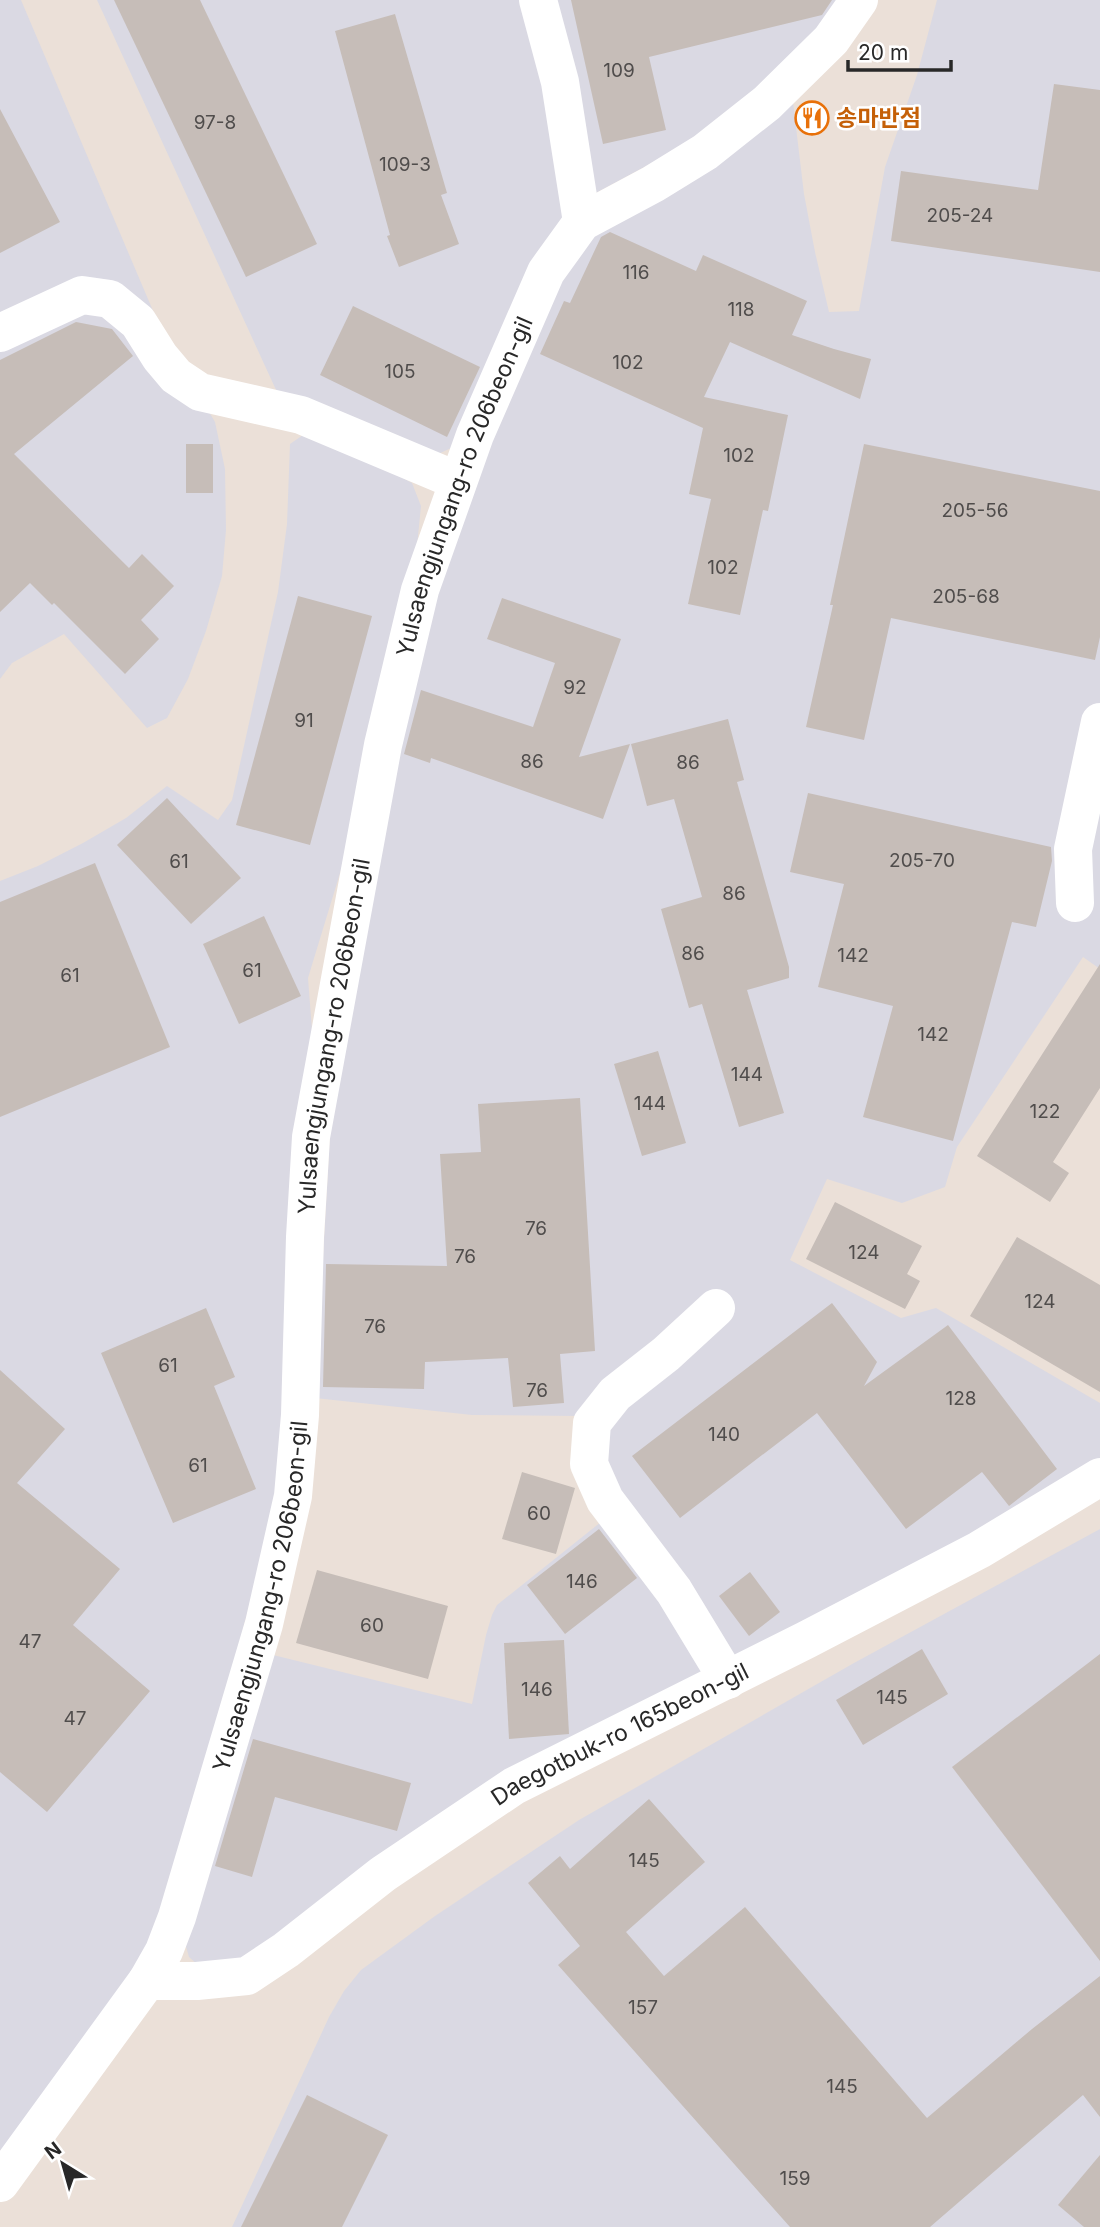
<svg xmlns="http://www.w3.org/2000/svg" width="1100" height="2227" font-family="Inter,'Noto Sans KR',sans-serif">
<style>
.industrial{fill:#dad9e3}
.building{fill:#c6bdb8}
.lines{fill:none;stroke-linecap:round;stroke-linejoin:round}
.minor{stroke:#fff;stroke-width:38}
.labels{text-anchor:middle;stroke-width:5;stroke-linejoin:round;paint-order:stroke}
.number-label{font-size:19px;fill:#504d4c}
.food-label{font-size:23px;font-weight:bold;fill:#c56008;stroke:#fff;text-anchor:start}
.street-label{font-size:23px;fill:#282828;stroke:#fff}
</style>
<rect width="100%" height="100%" fill="#ebe0d8"/>
<g class="industrial">
<path d="M 0,0 L 21,0 L 162,332 L 215,422 L 225,469 L 226,530 L 222,576 L 206,631 L 188,679 L 167,718 L 147,728 L 64,634 L 12,663 L 0,679 Z"/>
<path d="M 97,0 L 523,0 L 547,92 L 563,220 L 451,448 L 436,455 L 277,392 Z"/>
<path d="M 546,0 L 836,0 L 836,17 L 715,129 L 594,194 Z"/>
<path d="M 937,0 L 1100,0 L 1100,969 L 1083,957 L 957,1147 L 945,1187 L 902,1203 L 827,1179 L 790,1260 L 901,1318 L 936,1308 L 1100,1403 L 1100,1463 L 250,1962 L 199,1966 L 189,1957 L 185,1943 L 265,1653 L 472,1704 L 486,1635 L 492,1615 L 497,1605 L 606,1518 L 579,1416 L 472,1415 L 315,1398 L 330,1135 L 396,751 L 437,593 L 493,427 L 556,285 L 588,238 L 793,102 L 804,194 L 815,252 L 829,312 L 859,311 L 885,167 L 917,75 Z"/>
<path d="M 303,435 L 383,467 L 412,483 L 421,506 L 415,566 L 351,837 L 308,978 L 312,1030 L 283,1479 L 168,1910 L 141,1961 L 0,2157 L 0,881 L 38,866 L 83,843 L 126,818 L 167,786 L 218,820 L 232,800 L 278,592 L 287,524 L 290,444 Z"/>
<path d="M 1100,1529 L 1100,2227 L 232,2227 L 329,2017 L 344,1991 L 361,1970 L 435,1916 L 579,1820 L 854,1663 Z"/>
</g>
<g class="building">
<path d="M 114,0 L 200,0 L 317,244 L 246,277 Z"/>
<path d="M 571,0 L 832,0 L 822,15 L 649,57 L 666,130 L 603,144 Z"/>
<path d="M 395,14 L 447,193 L 441,195 L 459,244 L 399,267 L 387,236 L 390,235 L 335,31 Z"/>
<path d="M 1054,84 L 1100,90 L 1100,272 L 891,241 L 901,171 L 1038,190 Z"/>
<path d="M 0,109 L 60,222 L 0,253 Z"/>
<path d="M 610,232 L 696,271 L 703,255 L 807,301 L 792,335 L 834,349 L 871,359 L 860,399 L 730,342 L 704,397 L 788,415 L 768,511 L 763,510 L 740,615 L 688,604 L 711,499 L 689,494 L 703,428 L 540,354 L 564,301 L 570,303 L 601,237 Z"/>
<path d="M 353,306 L 480,367 L 447,437 L 320,375 Z"/>
<path d="M 76,322 L 112,329 L 133,356 L 14,454 L 129,568 L 142,554 L 174,586 L 141,620 L 159,639 L 125,674 L 54,603 L 52,605 L 30,583 L 0,612 L 0,360 Z"/>
<rect x="186" y="444" width="27" height="49"/>
<path d="M 864,444 L 1100,491 L 1100,637 L 1095,660 L 891,618 L 864,740 L 806,727 L 833,605 L 830,605 Z"/>
<path d="M 298,596 L 372,616 L 310,845 L 236,825 Z"/>
<path d="M 502,598 L 621,639 L 579,757 L 630,744 L 603,819 L 431,758 L 430,763 L 404,754 L 421,690 L 533,727 L 555,663 L 487,639 Z"/>
<path d="M 728,719 L 744,780 L 737,782 L 789,967 L 789,978 L 747,990 L 784,1113 L 739,1127 L 702,1004 L 689,1008 L 661,909 L 702,897 L 674,799 L 647,806 L 631,744 Z"/>
<path d="M 808,793 L 1051,847 L 1052,861 L 1036,927 L 1012,922 L 953,1141 L 863,1117 L 893,1006 L 818,987 L 844,884 L 790,872 Z"/>
<path d="M 167,798 L 241,878 L 191,924 L 117,845 Z"/>
<path d="M 95,863 L 170,1047 L 0,1117 L 0,902 Z"/>
<path d="M 264,916 L 301,996 L 239,1024 L 203,944 Z"/>
<path d="M 1100,964 L 1100,1088 L 1053,1162 L 1069,1173 L 1050,1202 L 977,1156 Z"/>
<path d="M 658,1051 L 686,1143 L 642,1156 L 614,1064 Z"/>
<path d="M 580,1098 L 595,1351 L 560,1354 L 564,1403 L 513,1407 L 508,1358 L 425,1362 L 424,1389 L 323,1387 L 326,1264 L 447,1266 L 440,1154 L 481,1152 L 478,1104 Z"/>
<path d="M 835,1202 L 922,1246 L 907,1274 L 920,1281 L 905,1309 L 806,1259 Z"/>
<path d="M 1017,1237 L 1100,1285 L 1100,1392 L 970,1316 Z"/>
<path d="M 832,1303 L 877,1362 L 864,1386 L 948,1325 L 1057,1469 L 1009,1506 L 982,1472 L 906,1529 L 817,1413 L 680,1518 L 632,1456 Z"/>
<path d="M 206,1308 L 235,1377 L 214,1386 L 256,1489 L 173,1523 L 101,1353 Z"/>
<path d="M 0,1370 L 65,1429 L 17,1483 L 120,1569 L 73,1625 L 150,1691 L 47,1812 L 0,1772 Z"/>
<path d="M 522,1472 L 575,1488 L 556,1554 L 502,1539 Z"/>
<path d="M 599,1529 L 637,1578 L 565,1634 L 527,1585 Z"/>
<path d="M 317,1570 L 448,1606 L 428,1679 L 296,1643 Z"/>
<path d="M 750,1572 L 780,1612 L 749,1636 L 719,1596 Z"/>
<path d="M 564,1640 L 569,1734 L 509,1739 L 504,1643 Z"/>
<path d="M 922,1649 L 948,1694 L 863,1745 L 836,1700 Z"/>
<path d="M 1100,1654 L 1100,1961 L 952,1767 Z"/>
<path d="M 253,1739 L 411,1783 L 397,1831 L 275,1797 L 252,1877 L 215,1866 Z"/>
<path d="M 649,1799 L 705,1862 L 626,1932 L 664,1976 L 745,1907 L 927,2118 L 1032,2029 L 1100,1976 L 1100,2117 L 1083,2095 L 930,2227 L 790,2227 L 558,1965 L 580,1946 L 528,1883 L 560,1856 L 570,1869 Z"/>
<path d="M 307,2095 L 388,2135 L 342,2227 L 241,2227 Z"/>
<path d="M 1100,2155 L 1100,2227 L 1084,2227 L 1058,2205 Z"/>
</g>
<g class="lines">
<g class="minor">
<path d="M 538,0 L 560,82 L 582,222"/>
<path d="M 0,333 L 82,295 L 110,299 L 138,322 L 160,357 L 176,376 L 200,392 L 301,415 L 458,481"/>
<path d="M 1075,903 L 1073,849 L 1100,722"/>
<path d="M 716,1308 L 666,1354 L 615,1394 L 592,1423 L 589,1464 L 605,1500 L 674,1591 L 728,1680"/>
<path id="s1" d="M 147,1981 L 197,1981 L 247,1976 L 286,1950 L 383,1874 L 514,1786 L 806,1640 L 979,1550 L 1100,1477"/>
<path id="s2" d="M 0,2183 L 147,1981 L 164,1951 L 177,1917 L 264,1624 L 293,1496 L 300,1415 L 305,1237 L 311,1137 L 383,745 L 420,590 L 475,435 L 546,272 L 582,222 L 653,184 L 705,152 L 767,103 L 831,40 L 859,0"/>
</g>
</g>
<defs>
<symbol id="restaurant-ring" viewBox="-11 -11 22 22"><circle r="9.5" fill="#fff" stroke="#e8710a" stroke-width="1.5"/><path d="M-5-6h1v4h1v-4h1v4h1v-4h1v5L-1.5 .5V6h-2V.5L-5-1ZM5-6V6H3V1.5H1.5Q1.5-4 5-6Z" fill="#e8710a"/></symbol>
</defs>
<g fill-rule="evenodd">
<use href="#restaurant-ring" x="793" y="99" width="38" height="38"/>
</g>
<g class="labels">
<g class="number-label">
<text x="619" y="77">109</text>
<text x="215" y="129">97-8</text>
<text x="405" y="171">109-3</text>
<text x="960" y="222">205-24</text>
<text x="636" y="279">116</text>
<text x="741" y="316">118</text>
<text x="628" y="369">102</text>
<text x="400" y="378">105</text>
<text x="739" y="462">102</text>
<text x="975" y="517">205-56</text>
<text x="723" y="574">102</text>
<text x="966" y="603">205-68</text>
<text x="575" y="694">92</text>
<text x="304" y="727">91</text>
<text x="532" y="768">86</text>
<text x="688" y="769">86</text>
<text x="922" y="867">205-70</text>
<text x="179" y="868">61</text>
<text x="734" y="900">86</text>
<text x="693" y="960">86</text>
<text x="853" y="962">142</text>
<text x="252" y="977">61</text>
<text x="70" y="982">61</text>
<text x="933" y="1041">142</text>
<text x="747" y="1081">144</text>
<text x="650" y="1110">144</text>
<text x="1045" y="1118">122</text>
<text x="536" y="1235">76</text>
<text x="864" y="1259">124</text>
<text x="465" y="1263">76</text>
<text x="1040" y="1308">124</text>
<text x="375" y="1333">76</text>
<text x="168" y="1372">61</text>
<text x="537" y="1397">76</text>
<text x="961" y="1405">128</text>
<text x="724" y="1441">140</text>
<text x="198" y="1472">61</text>
<text x="539" y="1520">60</text>
<text x="582" y="1588">146</text>
<text x="372" y="1632">60</text>
<text x="30" y="1648">47</text>
<text x="537" y="1696">146</text>
<text x="892" y="1704">145</text>
<text x="75" y="1725">47</text>
<text x="644" y="1867">145</text>
<text x="643" y="2014">157</text>
<text x="842" y="2093">145</text>
<text x="795" y="2185">159</text>
</g>
<g class="food-label">
<text x="836" y="126">송마반점</text>
</g>
<g class="street-label">
<text dy="8" stroke="none"><textPath href="#s2" startOffset="1787">Yulsaengjungang-ro 206beon-gil</textPath></text>
<text dy="8" stroke="none"><textPath href="#s2" startOffset="1220">Yulsaengjungang-ro 206beon-gil</textPath></text>
<text dy="8" stroke="none"><textPath href="#s2" startOffset="653">Yulsaengjungang-ro 206beon-gil</textPath></text>
<text dy="8" stroke="none"><textPath href="#s1" startOffset="546">Daegotbuk-ro 165beon-gil</textPath></text>
</g>
</g>
<g transform="translate(63 2164) rotate(323)" stroke="#ffffff" stroke-width="5" paint-order="stroke">
<path d="M0-5L12 26L0 18L-12 26Z" fill="#282828"/>
<text y="-10" font-size="19" font-weight="bold" text-anchor="middle" fill="#282828">N</text>
</g>
<path d="M848 60v10h103v-10" fill="none" stroke="#282828" stroke-width="3.5"/>
<text x="858" y="60" font-size="21" fill="#282828" stroke="#ffffff" stroke-width="5" paint-order="stroke">20 m</text>
</svg>
